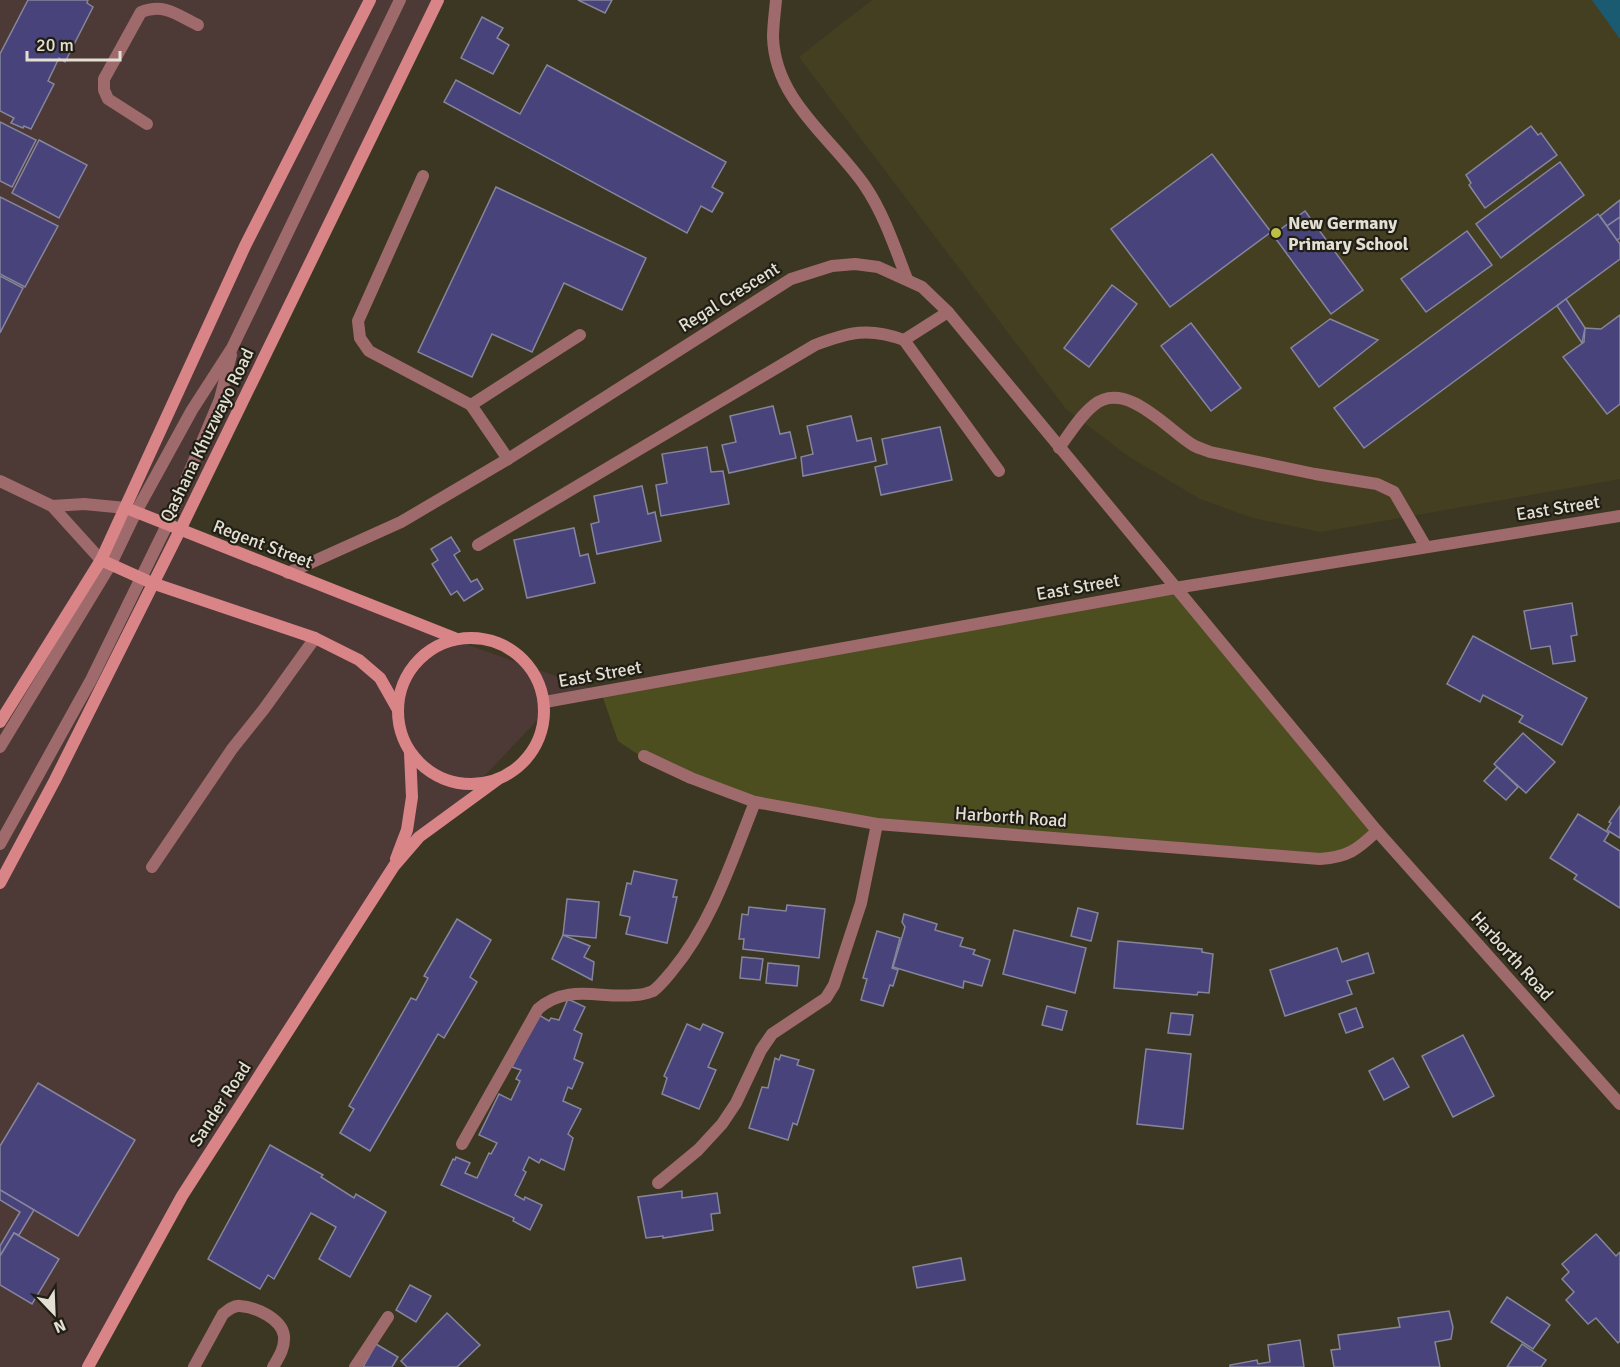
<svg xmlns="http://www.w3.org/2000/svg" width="1620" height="1367" font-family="Signika,sans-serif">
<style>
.commercial{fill:#4d3935}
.built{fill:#453f22}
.green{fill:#4c4e1f}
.water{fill:#1b5b72}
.building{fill:#48437b;stroke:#85859c;stroke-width:1.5}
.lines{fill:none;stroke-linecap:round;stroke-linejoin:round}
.service{stroke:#9f6a6b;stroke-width:12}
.minor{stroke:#9f6a6b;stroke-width:12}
.tertiary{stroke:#9f6a6b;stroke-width:12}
.secondary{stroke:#d98588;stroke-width:12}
.poi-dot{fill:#bbc044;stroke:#211e15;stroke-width:2}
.labels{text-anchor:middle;stroke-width:4.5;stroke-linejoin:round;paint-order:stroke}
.poi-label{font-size:18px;font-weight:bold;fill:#e3e0d3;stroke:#211e15;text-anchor:start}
.street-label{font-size:18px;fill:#e3e0d3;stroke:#211e15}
</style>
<rect width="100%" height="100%" fill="#3c3722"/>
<path class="commercial" d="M 0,0 L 435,0 L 180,528 L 460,642 L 601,692 L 549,708 L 392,873 L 184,1198 L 90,1367 L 0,1367 Z"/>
<path class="built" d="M 872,0 L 1620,0 L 1620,479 L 1321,532 L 1253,518 L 1200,499 L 1128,456 L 1066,409 L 799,57 Z"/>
<path class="green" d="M 1175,586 L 1380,830 L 1344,857 L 923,829 L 756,804 L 642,757 L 618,741 L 601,692 Z"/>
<path class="water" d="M 1592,0 L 1620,0 L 1620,39 Z"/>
<g class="building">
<path d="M 28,0 L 88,0 L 87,3 L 93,7 L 65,62 L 59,58 L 48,81 L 54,84 L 31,129 L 24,126 L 23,128 L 11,123 L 14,118 L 0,111 L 0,54 Z"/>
<path d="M 578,0 L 612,0 L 605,13 Z"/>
<path d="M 482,17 L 503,28 L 497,38 L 509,45 L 493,74 L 461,58 Z"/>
<path d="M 547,65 L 726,162 L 712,187 L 723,193 L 712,212 L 701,206 L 687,233 L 444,102 L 456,80 L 520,114 Z"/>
<path d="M 0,122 L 36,140 L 12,187 L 0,181 Z"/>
<path d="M 1531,126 L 1538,135 L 1541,133 L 1557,155 L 1485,208 L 1469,185 L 1471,183 L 1466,175 Z"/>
<path d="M 39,140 L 87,165 L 59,218 L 12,193 Z"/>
<path d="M 1212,154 L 1271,232 L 1170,307 L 1111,229 Z"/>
<path d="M 1560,162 L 1584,195 L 1501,258 L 1476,224 Z"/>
<path d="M 496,187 L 646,258 L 622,310 L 564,283 L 532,352 L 492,334 L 472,377 L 418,352 Z"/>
<path d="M 0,197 L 58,226 L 25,287 L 0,274 Z"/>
<path d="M 1620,200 L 1620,217 L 1607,226 L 1600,216 Z"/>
<path d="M 1305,211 L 1363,290 L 1331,314 L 1273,235 Z"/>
<path d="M 1598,214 L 1620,244 L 1620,259 L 1364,448 L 1334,408 Z"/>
<path d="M 1620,217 L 1620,238 L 1617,240 L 1607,226 Z"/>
<path d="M 1467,231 L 1492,265 L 1426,312 L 1401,279 Z"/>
<path d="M 0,276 L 23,288 L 0,333 Z"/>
<path d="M 1112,285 L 1137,304 L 1089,367 L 1064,348 Z"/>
<path d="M 1566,299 L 1585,328 L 1582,343 L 1557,306 Z"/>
<path d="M 1620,315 L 1620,404 L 1607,414 L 1563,357 L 1584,342 L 1585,328 L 1601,329 Z"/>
<path d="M 1330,319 L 1378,340 L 1319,387 L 1291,348 Z"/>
<path d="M 1191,323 L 1241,388 L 1211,411 L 1161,346 Z"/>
<path d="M 773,406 L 780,434 L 790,432 L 796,458 L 729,473 L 722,445 L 736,442 L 730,416 Z"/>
<path d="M 851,416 L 857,441 L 871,438 L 876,461 L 803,476 L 801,457 L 813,454 L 807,426 Z"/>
<path d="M 940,427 L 952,480 L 881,495 L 875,467 L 887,464 L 882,439 Z"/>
<path d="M 707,447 L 711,472 L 723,471 L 729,504 L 661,516 L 656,485 L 667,483 L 662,454 Z"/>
<path d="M 642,486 L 648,514 L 655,512 L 661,541 L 597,554 L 591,524 L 599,522 L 594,496 Z"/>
<path d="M 574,528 L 580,556 L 588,554 L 595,583 L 527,598 L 514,540 Z"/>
<path d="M 451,537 L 460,551 L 454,555 L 471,582 L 477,579 L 483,589 L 464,601 L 457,591 L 451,595 L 432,564 L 438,560 L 431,549 Z"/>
<path d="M 1572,603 L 1577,635 L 1571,636 L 1575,661 L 1553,664 L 1550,646 L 1531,649 L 1524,611 Z"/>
<path d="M 1473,636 L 1587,698 L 1562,745 L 1519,722 L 1523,716 L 1483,695 L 1480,702 L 1447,684 Z"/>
<path d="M 1523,733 L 1555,762 L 1526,793 L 1494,764 Z"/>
<path d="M 1497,767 L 1518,787 L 1506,800 L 1484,781 Z"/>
<path d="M 1620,806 L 1620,838 L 1607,830 L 1611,823 L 1609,822 Z"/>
<path d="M 1578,814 L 1609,833 L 1604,841 L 1620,851 L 1620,908 L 1574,879 L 1577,875 L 1550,858 Z"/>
<path d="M 634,871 L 677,880 L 673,897 L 677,897 L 667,943 L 626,934 L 630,917 L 620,915 L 627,883 L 631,884 Z"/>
<path d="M 567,899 L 599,902 L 596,938 L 563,935 Z"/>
<path d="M 787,905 L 825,909 L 819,958 L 743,949 L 744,939 L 739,939 L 742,914 L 748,915 L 749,907 L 786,911 Z"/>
<path d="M 1078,908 L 1098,913 L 1091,941 L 1071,936 Z"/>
<path d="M 904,914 L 937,924 L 935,930 L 963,938 L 960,946 L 975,950 L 973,954 L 990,960 L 982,986 L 964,981 L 963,988 L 893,967 L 905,927 L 902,922 Z"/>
<path d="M 457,919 L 491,940 L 470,977 L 477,982 L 444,1038 L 438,1034 L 370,1151 L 340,1133 L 354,1109 L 349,1106 L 411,998 L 416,1000 L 428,978 L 424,976 Z"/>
<path d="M 1014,930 L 1086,948 L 1075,993 L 1003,974 Z"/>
<path d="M 877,931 L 900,938 L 892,968 L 898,970 L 893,986 L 890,985 L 883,1006 L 861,1000 L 867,979 L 863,978 Z"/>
<path d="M 563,935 L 590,946 L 584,957 L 594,962 L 592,980 L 552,959 Z"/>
<path d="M 1118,941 L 1202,949 L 1202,952 L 1213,954 L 1209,993 L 1198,992 L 1197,995 L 1114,988 Z"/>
<path d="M 1337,948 L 1342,962 L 1368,953 L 1374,973 L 1347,981 L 1352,994 L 1285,1016 L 1270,970 Z"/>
<path d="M 742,957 L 763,959 L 760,980 L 740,978 Z"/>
<path d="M 768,963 L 799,966 L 797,986 L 766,983 Z"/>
<path d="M 568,999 L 585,1007 L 574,1030 L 582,1034 L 574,1059 L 583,1063 L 572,1089 L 568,1087 L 563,1101 L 581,1109 L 568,1134 L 573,1138 L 564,1170 L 541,1159 L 539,1163 L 529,1157 L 523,1170 L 526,1172 L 515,1195 L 524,1200 L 525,1197 L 542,1205 L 530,1230 L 513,1221 L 514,1218 L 441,1185 L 453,1159 L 455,1160 L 456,1157 L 470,1163 L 465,1173 L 477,1178 L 489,1153 L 491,1154 L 497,1143 L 479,1135 L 499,1094 L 511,1100 L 520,1081 L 516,1079 L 521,1070 L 512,1067 L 539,1015 L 549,1021 L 551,1018 L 559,1020 Z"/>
<path d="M 1047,1006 L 1067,1011 L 1062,1030 L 1042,1025 Z"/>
<path d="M 1356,1008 L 1363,1027 L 1346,1033 L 1339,1014 Z"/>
<path d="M 1171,1013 L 1193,1015 L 1190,1035 L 1168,1033 Z"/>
<path d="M 687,1024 L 700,1030 L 703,1024 L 723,1033 L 708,1067 L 716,1070 L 699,1109 L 662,1094 L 667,1078 L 664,1076 Z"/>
<path d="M 1463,1035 L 1494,1096 L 1453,1117 L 1422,1056 Z"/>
<path d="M 1146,1049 L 1191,1054 L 1183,1129 L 1137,1124 Z"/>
<path d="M 781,1055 L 799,1060 L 797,1065 L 814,1070 L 797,1125 L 793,1123 L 788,1140 L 749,1128 L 762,1087 L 768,1088 L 775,1058 L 779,1060 Z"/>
<path d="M 1393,1058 L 1409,1087 L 1384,1100 L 1369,1071 Z"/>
<path d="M 38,1083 L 135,1140 L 78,1236 L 0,1190 L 0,1146 Z"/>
<path d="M 270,1145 L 323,1175 L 321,1177 L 354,1198 L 356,1194 L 386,1212 L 350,1277 L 319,1259 L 336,1227 L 311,1213 L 274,1279 L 268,1275 L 260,1289 L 208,1259 Z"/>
<path d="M 0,1190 L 34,1210 L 19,1235 L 14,1233 L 0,1256 L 0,1246 L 20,1212 L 0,1200 Z"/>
<path d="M 682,1191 L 682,1198 L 717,1193 L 720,1213 L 711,1214 L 713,1230 L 663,1238 L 663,1236 L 646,1238 L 638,1197 Z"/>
<path d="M 14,1233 L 59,1259 L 32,1304 L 0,1285 L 0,1256 Z"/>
<path d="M 1596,1234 L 1616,1256 L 1620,1252 L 1620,1341 L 1618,1343 L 1596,1318 L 1588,1324 L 1566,1300 L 1574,1292 L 1562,1279 L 1569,1272 L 1562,1264 Z"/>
<path d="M 961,1258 L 965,1280 L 917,1288 L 913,1267 Z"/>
<path d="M 410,1285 L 431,1296 L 416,1322 L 396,1310 Z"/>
<path d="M 1507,1297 L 1550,1325 L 1533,1349 L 1491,1322 Z"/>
<path d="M 1449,1311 L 1453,1327 L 1451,1339 L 1435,1342 L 1440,1367 L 1334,1367 L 1331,1350 L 1340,1349 L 1338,1335 L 1400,1327 L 1398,1318 Z"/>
<path d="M 447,1313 L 480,1345 L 457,1367 L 407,1367 L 401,1361 Z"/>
<path d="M 1300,1340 L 1304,1367 L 1230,1367 L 1230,1365 L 1257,1360 L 1258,1364 L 1270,1362 L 1268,1345 Z"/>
<path d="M 376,1344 L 398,1357 L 392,1367 L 363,1367 Z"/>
<path d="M 1522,1344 L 1546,1360 L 1541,1367 L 1507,1367 Z"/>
</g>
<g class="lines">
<g class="service">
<path d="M 776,0 C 775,12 773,25 773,37 C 775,101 832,138 865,186 C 884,214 895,248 907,279"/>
<path d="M 147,124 L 108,99 L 104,90 L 104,79 L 141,12 C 165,3 177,15 198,25"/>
<path d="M 423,176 L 358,321 L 360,338 L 369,351 L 471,405 L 580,335"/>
<path d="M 948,312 L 904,340 L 999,471"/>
<path d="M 471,405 L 508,459"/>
<path d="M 1059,448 C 1070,433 1080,416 1094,405 C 1126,379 1168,430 1193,445 C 1198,448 1205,450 1210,452 L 1315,474 L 1377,484 L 1394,492 L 1426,547"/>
<path d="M 0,481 L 52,506 L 101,560"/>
<path d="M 52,506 L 84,504 L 126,508"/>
<path d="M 478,545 L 815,345 C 849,332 869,327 904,340"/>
<path d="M 0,747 L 111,564 L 136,512 L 192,410 L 232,348 L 400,0"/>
<path d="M 0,844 L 91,680 L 167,525 L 220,399 L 231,355"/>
<path d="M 152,867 L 232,749 L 264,709 L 315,638"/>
<path d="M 462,1144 L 538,1009 C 568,983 600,999 635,995 C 640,995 648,993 653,991 C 660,986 667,977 672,971 C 712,923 732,860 755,802"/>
<path d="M 194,1367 L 223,1314 C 228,1310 234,1305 240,1306 C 256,1307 282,1319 284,1336 C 285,1348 279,1357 273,1367"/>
</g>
<g class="minor">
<path d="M 288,573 L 401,522 L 508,459 L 791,279 L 832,266 L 855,264 L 878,267 L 922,287 L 948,312 L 1377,831 L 1620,1104"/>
<path d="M 644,756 L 691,778 L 755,802 L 877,824 L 1320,859 C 1348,857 1357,850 1377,831"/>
<path d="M 658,1183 L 698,1150 L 722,1124 L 736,1103 L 761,1050 L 772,1034 L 826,998 L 834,985 L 861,903 L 877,824"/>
<path d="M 355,1367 L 388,1317"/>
</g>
<path class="tertiary" d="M 545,702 L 1175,588 L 1620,516"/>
<g class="secondary">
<path d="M 126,508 L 457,639"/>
<path d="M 101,560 L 152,583 L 315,638 L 359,660 L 380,678 L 397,708"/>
<circle cx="471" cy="711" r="73"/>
<path d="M 0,722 L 101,560 L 245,246 L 370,0"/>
<path d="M 396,859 L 407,830 L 412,797 L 410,753"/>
<path d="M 0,883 L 55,780 L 180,530 L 438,0"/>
<path d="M 88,1367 L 182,1196 L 394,866 L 419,837 L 497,780"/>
</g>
</g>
<circle class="poi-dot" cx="1276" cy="233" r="6"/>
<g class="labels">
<g class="poi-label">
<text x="1288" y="229">New Germany<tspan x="1288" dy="21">Primary School</tspan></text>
</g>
<g class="street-label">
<text transform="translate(729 297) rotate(-32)" y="6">Regal Crescent</text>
<text transform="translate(207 435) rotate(-64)" y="6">Qashana Khuzwayo Road</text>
<text transform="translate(1558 508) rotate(-9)" y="6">East Street</text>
<text transform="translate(263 544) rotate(21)" y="6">Regent Street</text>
<text transform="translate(1078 587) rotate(-10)" y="6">East Street</text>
<text transform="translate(600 674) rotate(-10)" y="6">East Street</text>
<text transform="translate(1011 817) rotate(4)" y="6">Harborth Road</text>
<text transform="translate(1512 956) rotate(48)" y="6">Harborth Road</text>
<text transform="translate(220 1104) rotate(-57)" y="6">Sander Road</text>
</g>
</g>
<g transform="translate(54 1313) rotate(157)" stroke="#211e15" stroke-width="4.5" paint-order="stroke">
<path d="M0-4.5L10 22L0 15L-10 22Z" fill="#e3e0d3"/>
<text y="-9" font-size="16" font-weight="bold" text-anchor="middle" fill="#e3e0d3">N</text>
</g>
<path d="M27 51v9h93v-9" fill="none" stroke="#e3e0d3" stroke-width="3"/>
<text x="36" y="51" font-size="18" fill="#e3e0d3" stroke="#211e15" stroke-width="4.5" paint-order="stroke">20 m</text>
</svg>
